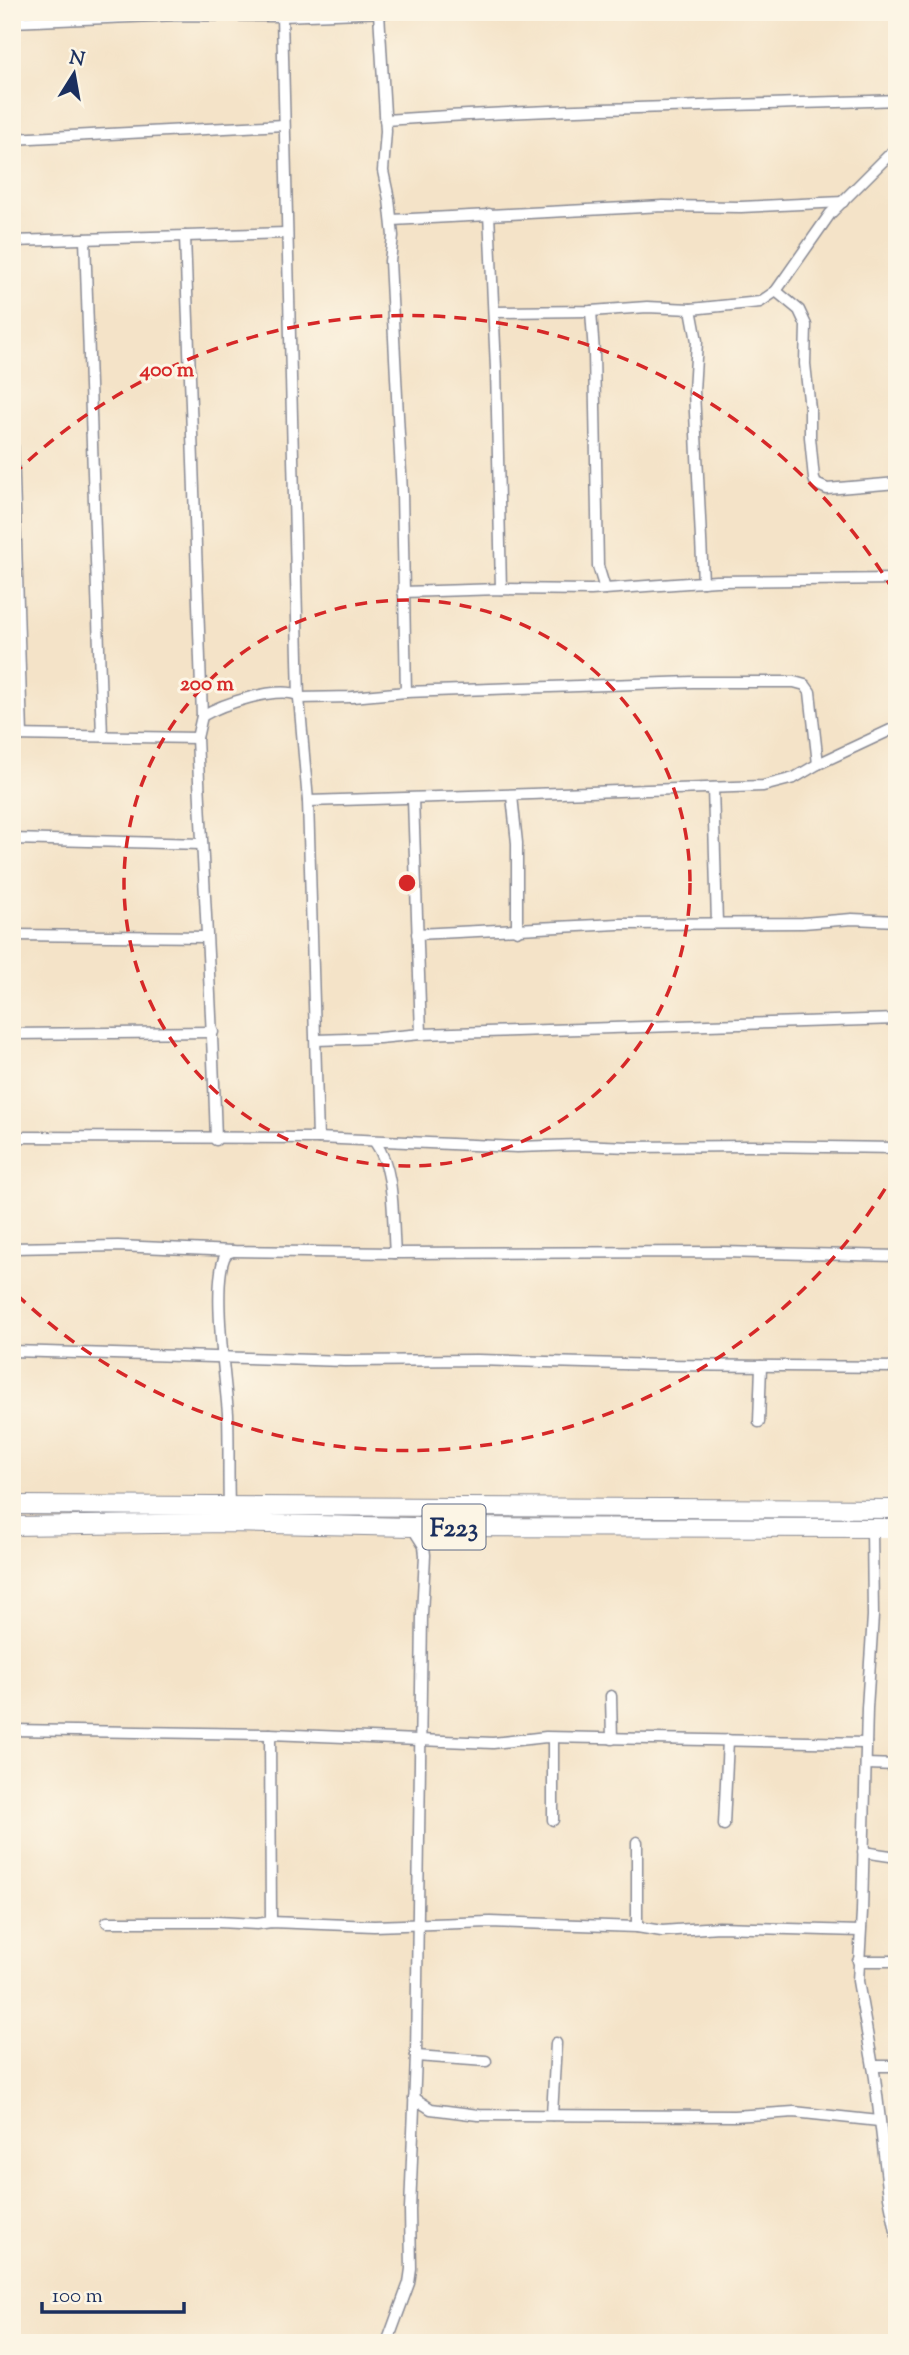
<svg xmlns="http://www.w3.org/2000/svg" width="909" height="2355" font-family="'Sorts Mill Goudy',serif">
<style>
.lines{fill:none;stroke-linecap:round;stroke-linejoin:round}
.minor-casing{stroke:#888993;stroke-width:13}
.primary-casing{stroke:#888993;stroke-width:20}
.minor{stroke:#fff;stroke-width:10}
.primary{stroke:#fff;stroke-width:18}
.ring{fill:none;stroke:#d62828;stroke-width:3.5;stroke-dasharray:12 9}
.labels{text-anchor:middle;stroke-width:6;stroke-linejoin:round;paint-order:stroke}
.shield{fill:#fcf5e5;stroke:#5e6a86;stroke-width:2}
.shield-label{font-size:26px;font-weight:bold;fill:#1b2f5e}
.centre{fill:#d62828;stroke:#fcf5e5;stroke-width:3.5}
.ring-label{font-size:21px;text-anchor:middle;font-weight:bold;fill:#d62828;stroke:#fcf5e5;stroke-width:6;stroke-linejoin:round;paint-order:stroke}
</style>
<rect width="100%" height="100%" fill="#fcf5e5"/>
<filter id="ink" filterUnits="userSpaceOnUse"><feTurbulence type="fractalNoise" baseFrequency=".0143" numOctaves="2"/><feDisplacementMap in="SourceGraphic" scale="14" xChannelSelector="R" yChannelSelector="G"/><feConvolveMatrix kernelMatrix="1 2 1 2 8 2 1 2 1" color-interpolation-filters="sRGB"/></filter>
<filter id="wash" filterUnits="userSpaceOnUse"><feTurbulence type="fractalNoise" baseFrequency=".00686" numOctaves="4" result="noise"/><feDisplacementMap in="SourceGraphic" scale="28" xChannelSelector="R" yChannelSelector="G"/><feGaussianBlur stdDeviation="1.57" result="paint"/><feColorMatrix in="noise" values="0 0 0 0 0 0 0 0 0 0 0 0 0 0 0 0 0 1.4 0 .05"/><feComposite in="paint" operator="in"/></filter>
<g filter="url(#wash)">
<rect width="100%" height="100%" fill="#f4e3c8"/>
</g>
<g filter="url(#ink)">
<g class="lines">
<defs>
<g id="minor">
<path d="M 379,13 L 386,131 L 383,171 L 389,199 L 393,236 L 390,261 L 402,493 L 406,692"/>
<path d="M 282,16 L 299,698 L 308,801 L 318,1138"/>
<path d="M 12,22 L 178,15 L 282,16 L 387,12"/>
<path d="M 385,120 C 556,108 726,106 897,100"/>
<path d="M 12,139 L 284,125"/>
<path d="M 489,214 L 496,368 L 501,589"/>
<path d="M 392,220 L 663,206 L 741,207 L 843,202"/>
<path d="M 185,236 L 202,716 L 197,738 C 203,872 212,1006 216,1140"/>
<path d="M 85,239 L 102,736"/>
<path d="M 12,241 L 286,233"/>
<path d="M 776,291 L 799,310 L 806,325 L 805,364 L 810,409 L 810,437 L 814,479 L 816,484 L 827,489 L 897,483"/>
<path d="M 691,309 L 697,341 L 694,391 L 703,582"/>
<path d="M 591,311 L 594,353 L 598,566 L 605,589"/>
<path d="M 494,312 L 591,311 L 647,307 L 691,309 L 760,302 L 776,291 L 830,214 L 897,147"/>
<path d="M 13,446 L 22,735"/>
<path d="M 403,592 L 501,589 L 591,590 L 716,581 L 897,579"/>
<path d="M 202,716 C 222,704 276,686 298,695 L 299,698 L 352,697 L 406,692 L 692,682 L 794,682 L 805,685 L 810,692 L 818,764"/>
<path d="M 12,735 L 197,738"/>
<path d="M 713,788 L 717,923"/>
<path d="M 512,796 L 517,843 L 517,931"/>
<path d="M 413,799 L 421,1034"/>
<path d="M 308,801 C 460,797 611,791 763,786 L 794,778 L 818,764 L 897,727"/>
<path d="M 12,839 L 202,844"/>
<path d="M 417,934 L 618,924 L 803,923 L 852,919 L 897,921"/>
<path d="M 12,935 L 206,937"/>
<path d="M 12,1034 L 213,1032"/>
<path d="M 316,1040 L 379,1038 L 421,1034 L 897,1019"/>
<path d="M 12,1137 L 318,1138 L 517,1147 L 578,1145 L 629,1147 L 749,1146 L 897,1148"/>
<path d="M 375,1142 C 396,1171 392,1219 395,1253"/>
<path d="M 12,1248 L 118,1246 L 233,1251 L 395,1253 L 722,1252 L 897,1256"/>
<path d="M 12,1351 L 345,1361 L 477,1360 L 659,1365 L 897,1367"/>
<path d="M 759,1422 L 761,1366"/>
<path d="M 229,1506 C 228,1475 229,1445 228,1414 C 226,1382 210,1275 227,1253 L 233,1251"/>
<path d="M 872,1528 L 873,1616 L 867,1708 L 862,1912 L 858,1981 L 875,2078 L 889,2197 L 897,2236"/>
<path d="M 611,1696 L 612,1739"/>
<path d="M 12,1730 L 270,1734 L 493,1743 L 546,1737 L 866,1743"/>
<path d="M 270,1734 L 271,1922"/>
<path d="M 866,1764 L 897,1765"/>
<path d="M 553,1820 L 553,1738"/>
<path d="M 724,1825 L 728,1740"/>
<path d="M 637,1842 L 637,1927"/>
<path d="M 863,1852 L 897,1857"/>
<path d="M 107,1922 L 218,1922 L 257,1924 L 271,1922 L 374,1926 L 490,1922 L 637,1927 L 662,1931 L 719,1927 L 860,1931"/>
<path d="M 858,1961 L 897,1961"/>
<path d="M 416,2056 L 486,2061"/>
<path d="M 873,2066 L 897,2066"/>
<path d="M 414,2098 L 431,2109 L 478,2115 L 734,2116 L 794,2112 L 879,2121"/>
<path d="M 552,2115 L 556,2043"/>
<path d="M 387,2343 L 409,2283 L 411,2269 L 410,2210 L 416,2056 L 422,1615 L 425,1555 L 424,1546 L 412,1527"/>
</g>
<g id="primary">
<path d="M 12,1505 L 897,1509"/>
<path d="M 12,1526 L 228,1523 L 412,1527 L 897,1528"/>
</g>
</defs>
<use href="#minor" class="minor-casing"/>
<use href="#primary" class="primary-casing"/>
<use href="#minor" class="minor"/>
<use href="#primary" class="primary"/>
</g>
</g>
<g class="ring">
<circle cx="407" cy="883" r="283"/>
<path d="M896 1171A567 567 0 0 1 13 1291M13 475A567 567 0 0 1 896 595"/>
</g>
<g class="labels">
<rect class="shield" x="422.5" y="1504.5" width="63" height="45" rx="5"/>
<g class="shield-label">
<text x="454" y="1536">F223</text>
</g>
</g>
<circle cx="407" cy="883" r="10" class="centre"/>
<g class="ring-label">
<text x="167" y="376">400 m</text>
<text x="207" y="690">200 m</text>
</g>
<rect width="909" height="2355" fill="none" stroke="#fcf5e5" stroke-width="42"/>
<g transform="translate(74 74) rotate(11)" stroke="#fcf5e5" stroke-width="5" paint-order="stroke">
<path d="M0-5L12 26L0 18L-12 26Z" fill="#1b2f5e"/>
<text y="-10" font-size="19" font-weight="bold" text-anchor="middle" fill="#1b2f5e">N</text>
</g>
<path d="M42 2302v10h142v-10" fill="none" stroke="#1b2f5e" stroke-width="3.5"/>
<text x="52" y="2302" font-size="21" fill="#1b2f5e" stroke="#fcf5e5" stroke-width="5" paint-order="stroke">100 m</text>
</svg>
